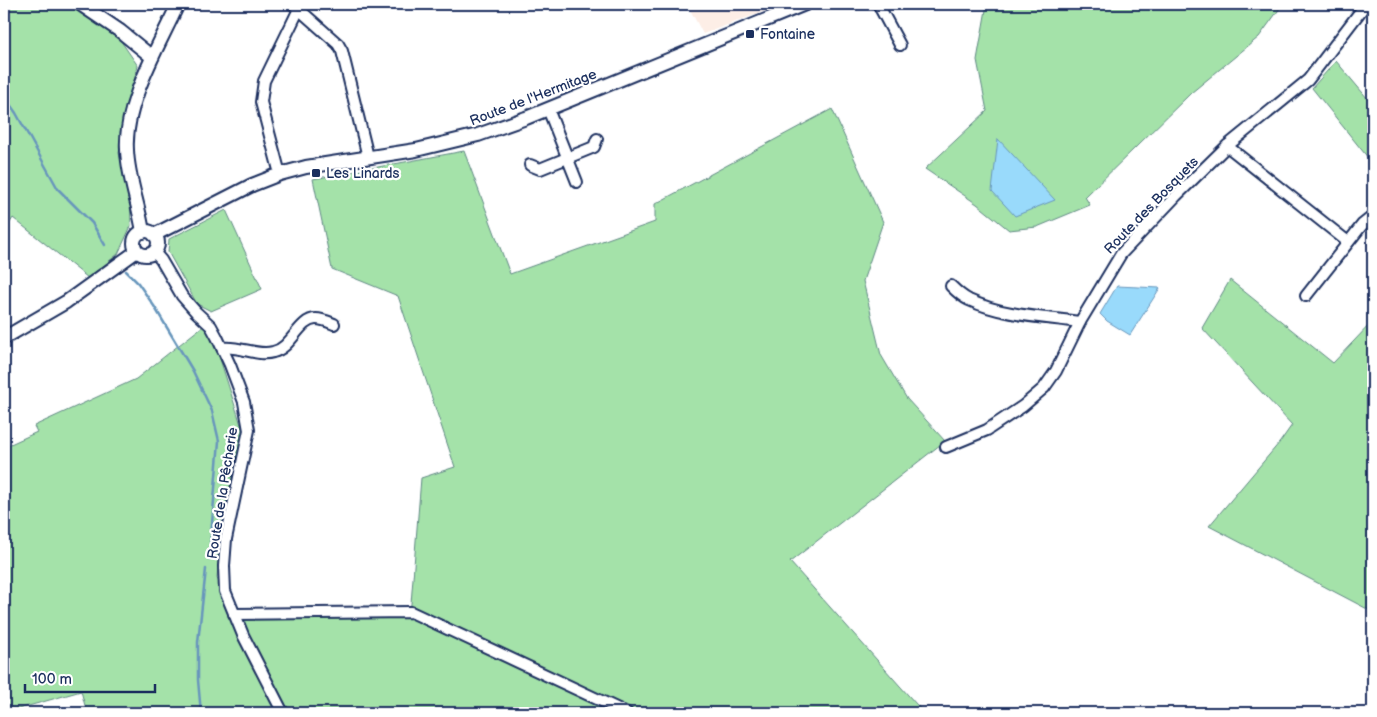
<svg xmlns="http://www.w3.org/2000/svg" width="1377" height="717" font-family="'Balsamiq Sans',sans-serif">
<style>
.built{fill:#fdeee6}
.green{fill:#a4e2a9;stroke:#608884}
.water{fill:#99dafb;stroke:#6796bc}
.lines{fill:none;stroke-linecap:round;stroke-linejoin:round}
.stream{stroke:#6796bc;stroke-width:2.5}
.minor-casing{stroke:#1b2f5e;stroke-width:14}
.tertiary-casing{stroke:#1b2f5e;stroke-width:16}
.minor{stroke:#fff;stroke-width:10}
.tertiary{stroke:#fff;stroke-width:12}
.poi-dot{fill:#1b2f5e;stroke:#fff;stroke-width:2}
.labels{text-anchor:middle;stroke-width:4.5;stroke-linejoin:round;paint-order:stroke}
.poi-label{font-size:14px;fill:#1b2f5e;stroke:#fff;text-anchor:start}
.street-label{font-size:14px;fill:#1b2f5e;stroke:#fff}
</style>
<rect width="100%" height="100%" fill="#fff"/>
<filter id="ink" filterUnits="userSpaceOnUse"><feTurbulence type="fractalNoise" baseFrequency=".02" numOctaves="2"/><feDisplacementMap in="SourceGraphic" scale="10" xChannelSelector="R" yChannelSelector="G"/><feConvolveMatrix kernelMatrix="1 2 1 2 8 2 1 2 1" color-interpolation-filters="sRGB"/></filter>
<g filter="url(#ink)">
<path class="built" d="M 687,4 L 765,4 L 770,9 L 703,34 Z"/>
<g class="green">
<path d="M 4,4 L 67,4 L 114,31 L 138,66 L 127,106 L 119,153 L 130,197 L 131,226 L 118,254 L 88,278 L 13,218 L 4,232 Z"/>
<path d="M 987,4 L 1090,4 L 1113,7 L 1115,4 L 1283,4 L 1259,37 L 1191,93 L 1085,197 L 1090,205 L 1037,227 L 1009,230 L 977,204 L 925,169 L 987,111 L 977,60 Z"/>
<path d="M 1336,61 L 1373,105 L 1373,164 L 1312,88 Z"/>
<path d="M 832,109 L 883,222 L 863,281 L 881,355 L 907,399 L 945,441 L 790,562 L 924,713 L 87,713 L 81,691 L 4,713 L 4,447 L 37,432 L 34,426 L 136,379 L 203,326 L 212,334 L 243,431 L 222,520 L 217,578 L 231,610 L 410,616 L 421,478 L 455,467 L 398,296 L 332,269 L 313,179 L 464,151 L 510,274 L 655,222 L 655,204 Z"/>
<path d="M 226,210 L 262,289 L 211,311 L 197,304 L 168,252 L 169,239 Z"/>
<path d="M 1230,280 L 1333,363 L 1373,321 L 1373,612 L 1209,526 L 1280,442 L 1292,425 L 1202,328 Z"/>
</g>
<g class="water">
<path d="M 998,139 L 1055,200 L 1015,216 L 992,191 Z"/>
<path d="M 1117,286 L 1160,288 L 1130,335 L 1107,321 L 1100,314 Z"/>
</g>
<g class="lines">
<g class="stream">
<path d="M 4,96 L 16,113 L 58,189 L 92,223 L 105,245"/>
<path d="M 126,271 L 138,283 L 154,306 L 193,371 L 212,411 L 219,441 L 209,559"/>
<path d="M 201,713 L 198,680 L 198,642 L 206,569"/>
</g>
<defs>
<g id="minor">
<path d="M 293,4 L 338,44 L 342,51 L 368,157"/>
<path d="M 878,4 L 900,45"/>
<path d="M 548,109 L 577,182"/>
<path d="M 1227,146 L 1348,242"/>
<path d="M 530,165 L 540,169 L 594,147 L 597,139"/>
<path d="M 280,174 L 261,102 L 264,81 L 299,9"/>
<path d="M 154,252 L 161,260 L 182,296 L 196,312 L 211,326 L 217,337 L 230,365 L 244,402 L 249,430 L 226,539 L 224,566 L 225,591 L 243,635 L 283,713"/>
<path d="M 951,286 C 956,291 963,297 969,300 C 1003,316 1044,317 1080,322"/>
<path d="M 1306,296 L 1362,225 L 1372,217"/>
<path d="M 222,348 C 239,345 257,357 273,352 C 292,348 299,319 316,319 C 322,319 329,322 334,324"/>
<path d="M 946,447 L 987,430 L 1023,406 L 1044,388 L 1056,371 L 1080,322 L 1121,254 L 1176,196 L 1227,146 L 1308,80 L 1366,4"/>
<path d="M 234,614 L 411,612 L 627,713"/>
</g>
<g id="tertiary">
<path d="M 80,4 L 120,31 L 152,57"/>
<circle cx="146" cy="243" r="12"/>
<path d="M 143,232 C 139,205 128,178 127,150 C 124,103 159,46 178,4"/>
<path d="M 154,235 L 252,185 L 280,174 L 306,167 L 416,150 L 478,135 L 526,118 L 805,4"/>
<path d="M 4,338 L 66,302 L 137,251"/>
</g>
</defs>
<use href="#minor" class="minor-casing"/>
<use href="#tertiary" class="tertiary-casing"/>
<use href="#minor" class="minor"/>
<use href="#tertiary" class="tertiary"/>
</g>
</g>
<g class="poi-dot">
<rect x="745" y="29" width="10" height="10" rx="2.5"/>
<rect x="311" y="168" width="10" height="10" rx="2.5"/>
</g>
<g class="labels">
<g class="poi-label">
<text x="760" y="39">Fontaine</text>
<text x="326" y="178">Les Linards</text>
</g>
<g class="street-label">
<text transform="translate(533 97) rotate(-21)" y="5">Route de l'Hermitage</text>
<text transform="translate(1151 205) rotate(-46)" y="5">Route des Bosquets</text>
<text transform="translate(222 493) rotate(-81)" y="5">Route de la Pêcherie</text>
</g>
</g>
<rect width="1377" height="717" fill="none" stroke="#fff" stroke-width="20"/>
<rect x="10" y="10" width="1357" height="697" fill="none" stroke="#1b2f5e" stroke-width="2" filter="url(#ink)"/>
<path d="M25 684v8h130v-8" fill="none" stroke="#1b2f5e" stroke-width="2.5"/>
<text x="32" y="684" font-size="15" fill="#1b2f5e" stroke="#ffffff" stroke-width="4" paint-order="stroke">100 m</text>
</svg>
